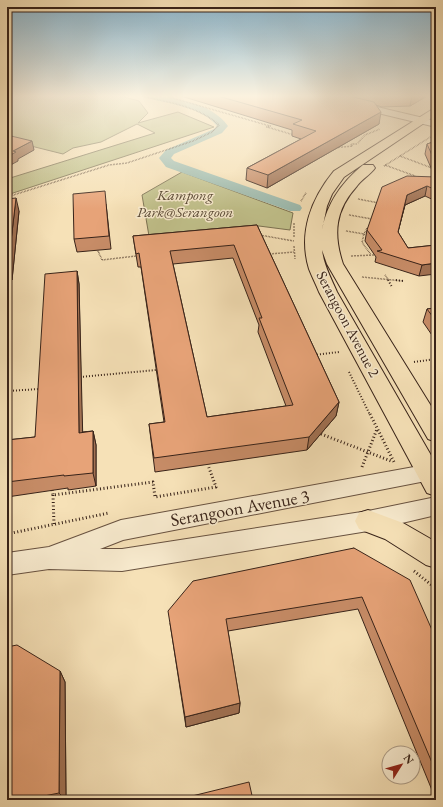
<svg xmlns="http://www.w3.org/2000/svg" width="443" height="807" font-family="'EB Garamond',serif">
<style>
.green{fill:#c1c18b;stroke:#7c7252}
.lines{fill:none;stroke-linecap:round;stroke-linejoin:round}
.canal{fill:#9dbdb2;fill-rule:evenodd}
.minor-casing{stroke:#685240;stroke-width:2}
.major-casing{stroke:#382319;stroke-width:2}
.path-far3{stroke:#382319;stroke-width:1.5;stroke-dasharray:0.5 1;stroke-linecap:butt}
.path-far2{stroke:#382319;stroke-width:2;stroke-dasharray:1 2;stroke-linecap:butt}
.path-far1{stroke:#382319;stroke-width:3;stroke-dasharray:1 2.5;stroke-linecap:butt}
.path{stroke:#382319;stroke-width:3.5;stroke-dasharray:1.5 3;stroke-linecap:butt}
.minor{fill:#f9ecd0;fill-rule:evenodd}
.major{fill:#f6e1b7;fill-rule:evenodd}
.wall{fill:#c78c67;stroke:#382319;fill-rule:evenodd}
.shaded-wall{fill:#a27254;stroke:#382319}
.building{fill:#e7a378;stroke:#382319;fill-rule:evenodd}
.labels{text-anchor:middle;stroke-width:3;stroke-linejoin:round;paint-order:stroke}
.far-park-label{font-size:15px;font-style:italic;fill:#5a4a36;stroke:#f9ecd0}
.far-street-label{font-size:15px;fill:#382319;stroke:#f9ecd0}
.street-label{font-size:18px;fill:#382319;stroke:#f9ecd0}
</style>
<rect width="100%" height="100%" fill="#f6e1b7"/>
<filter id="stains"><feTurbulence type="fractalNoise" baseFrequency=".005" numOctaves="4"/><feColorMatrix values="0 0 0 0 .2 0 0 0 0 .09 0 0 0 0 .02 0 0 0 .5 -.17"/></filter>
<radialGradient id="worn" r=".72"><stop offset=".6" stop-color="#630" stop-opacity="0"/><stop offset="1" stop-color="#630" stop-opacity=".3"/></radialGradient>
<g class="green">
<path d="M 7,96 L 120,96 L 139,101 L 148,113 L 138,123 L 178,112 L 214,127 L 7,195 L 7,179 L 155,133 L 137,124 L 101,142 L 73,148 L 63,154 L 7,140 Z"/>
<path d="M 182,172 L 293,213 L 290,230 L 259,226 L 149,236 L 142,195 Z"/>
</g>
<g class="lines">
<path class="canal" d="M 145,96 C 172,96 212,103 228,126 L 222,133 L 174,154 L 171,158 L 174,161 L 300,205 L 302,208 L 300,211 L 290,211 L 166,167 L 159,158 L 166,150 L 214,129 L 217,126 C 202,107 169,104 147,98 Z"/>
<defs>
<g id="minor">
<path d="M 356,102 L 436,121 L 436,127 L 353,107 L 351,105 Z"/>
<path d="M 436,463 L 436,479 L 123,540 L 100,549 L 122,549 L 368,511 L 436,497 L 436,515 L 368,531 L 122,571 L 49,569 L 7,575 L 7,553 L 49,547 L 121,520 Z"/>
</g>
<g id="major">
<path d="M 436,107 L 436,115 L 344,177 L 332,194 L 327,206 L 322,230 C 327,203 342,182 363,165 L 373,165 L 375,168 C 370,175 362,179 357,186 C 335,210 333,234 343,264 L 436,414 L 436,442 L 428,439 L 327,264 L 322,250 C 324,266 331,278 337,292 L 436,464 L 436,496 L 427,493 L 319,292 C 316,284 312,277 309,269 C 298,233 311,199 334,171 Z"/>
<path d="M 368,510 L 403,523 L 436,542 L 436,568 L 426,565 L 385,539 L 359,529 L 355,521 L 359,513 Z"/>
</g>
</defs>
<use href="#minor" class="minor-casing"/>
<use href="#major" class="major-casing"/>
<g class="path-far3">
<path d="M 172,96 L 169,97 L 270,126 L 267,127 L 294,135"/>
<path d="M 358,143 L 365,135 L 380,129"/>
<path d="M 352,146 L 351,144 L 357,144"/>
<path d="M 332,148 L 353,146"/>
<path d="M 400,156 L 432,168"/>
<path d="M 385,165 L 415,176"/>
<path d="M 384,166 L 432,136"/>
<path d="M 7,197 L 109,165 L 127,163 L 193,141 L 212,132 L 219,125 C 198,106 167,102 141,96"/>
<path d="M 358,199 L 379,203"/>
<path d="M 301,201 L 306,193"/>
<path d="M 349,215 L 372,219"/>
<path d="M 294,223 L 294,237"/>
<path d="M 346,231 L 364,234 L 367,228 L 370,229"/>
<path d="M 364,234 L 362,242 L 371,255"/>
<path d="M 259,235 L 294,241"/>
<path d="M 294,246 L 295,259"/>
<path d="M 98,251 L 102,260 L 136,256"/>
<path d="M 269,254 L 294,252"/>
<path d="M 351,256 L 374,255"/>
<path d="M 385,275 L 389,281"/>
<path d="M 362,277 L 403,281"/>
</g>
<g class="path-far2">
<path d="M 388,280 L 392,287"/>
<path d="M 396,280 L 403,281"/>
<path d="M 314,355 L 339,352"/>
<path d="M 414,362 L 436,359"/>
<path d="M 349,372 L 370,415"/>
<path d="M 80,377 L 156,370"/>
<path d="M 7,391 L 40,389"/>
</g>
<g class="path-far1">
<path d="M 370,414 L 394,462"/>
<path d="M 321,434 L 391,461"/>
<path d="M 362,467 L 377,429"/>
<path d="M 52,490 L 53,495 L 153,482 L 155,497 L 216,487 L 208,465"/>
<path d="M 53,495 L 54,525"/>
<path d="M 7,534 L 109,513"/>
<path d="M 414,571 L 434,587"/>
</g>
<path class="path" d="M 433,586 L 436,588"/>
<use href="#minor" class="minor"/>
<use href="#major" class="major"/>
</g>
<g class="wall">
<path d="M 181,96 L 427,96 L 410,106 L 382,107 L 376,105 L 379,124 L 267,188 L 246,180 L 247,168 L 301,139 L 292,136 L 292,130 Z"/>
<path d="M 436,141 L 436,201 L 425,196 L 405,205 L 398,232 L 408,248 L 436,245 L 419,276 L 375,262 L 376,257 L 365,241 L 367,230 L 435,177 L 425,154 L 427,144 Z"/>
<path d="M 7,199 L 19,211 L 12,280 L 7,280 Z"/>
<path d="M 106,204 L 111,249 L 77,252 L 74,239 Z"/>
<path d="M 257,225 L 339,402 L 336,416 L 307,450 L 155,472 L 149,424 L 164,422 L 141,267 L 138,267 L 133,236 ZM 233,258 L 259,325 L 258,332 L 286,406 L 207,417 L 173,264 Z"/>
<path d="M 77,271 L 79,284 L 82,432 L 93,431 L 96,445 L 96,486 L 68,490 L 68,488 L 7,497 L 7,440 L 35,437 Z"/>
<path d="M 436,308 L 436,341 L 423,322 L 427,309 Z"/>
<path d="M 354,548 L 436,639 L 436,800 L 358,609 L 228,631 L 240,703 L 239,713 L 186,727 L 170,623 Z"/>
<path d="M 60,671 L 65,682 L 66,800 L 7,800 Z"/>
</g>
<g class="shaded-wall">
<path d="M 412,96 L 427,96 L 410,106 Z"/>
<path d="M 381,112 L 379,124 L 267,188 L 268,175 Z"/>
<path d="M 32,141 L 34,150 L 18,159 L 18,161 L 7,167 L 7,157 L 13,151 Z"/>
<path d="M 427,186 L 425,196 L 405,205 L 395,243 L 407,195 Z"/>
<path d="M 16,198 L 19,211 L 12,280 L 8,267 Z"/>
<path d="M 436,263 L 436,274 L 419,276 L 422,265 Z"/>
<path d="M 77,271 L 79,284 L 83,446 L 79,433 Z"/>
<path d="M 339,402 L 336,416 L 307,450 L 309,437 Z"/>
<path d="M 93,431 L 96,445 L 96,486 L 93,473 Z"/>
<path d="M 60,671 L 65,682 L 66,800 L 59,793 Z"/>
<path d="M 240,703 L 239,713 L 186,727 L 185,717 Z"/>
</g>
<g class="building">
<path d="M 218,96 L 349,96 L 374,102 L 381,112 L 268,175 L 247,168 L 316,131 L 293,124 L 302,120 Z"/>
<path d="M 7,135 L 32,141 L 13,151 L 16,152 L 7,157 Z"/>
<path d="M 436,141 L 436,164 L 427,144 Z"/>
<path d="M 407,176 L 436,177 L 436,190 L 427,186 L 407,195 L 398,232 L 408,248 L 436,245 L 436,263 L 422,265 L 377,251 L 382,250 L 367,230 L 382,187 Z"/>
<path d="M 105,191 L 109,236 L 74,239 L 73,194 Z"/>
<path d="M 16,198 L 8,267 L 7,267 L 7,199 Z"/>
<path d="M 257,225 L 339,402 L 309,437 L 154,458 L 149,424 L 165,422 L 139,253 L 136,254 L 133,236 ZM 234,245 L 262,318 L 259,318 L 293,405 L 207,417 L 170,251 Z"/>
<path d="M 77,271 L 79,433 L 93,431 L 93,473 L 64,476 L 64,475 L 7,482 L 7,440 L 35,437 L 45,274 Z"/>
<path d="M 436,308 L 436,321 L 427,309 Z"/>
<path d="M 354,548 L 410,580 L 436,639 L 436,772 L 362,597 L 226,619 L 240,703 L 185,717 L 168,611 L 193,581 Z"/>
<path d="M 17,645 L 60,671 L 59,793 L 24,800 L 7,800 L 7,647 Z"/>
<path d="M 249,782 L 253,800 L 188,800 L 188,797 Z"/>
</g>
<linearGradient id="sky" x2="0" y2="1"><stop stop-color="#8ab8d2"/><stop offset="0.46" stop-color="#fbf2df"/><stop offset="1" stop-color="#fbf2df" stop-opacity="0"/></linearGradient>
<rect width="443" height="209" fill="url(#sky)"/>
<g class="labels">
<g class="far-park-label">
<text x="185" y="200">Kampong<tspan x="185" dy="17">Park@Serangoon</tspan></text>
</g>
<g class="far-street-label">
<text transform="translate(348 324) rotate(62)" y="5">Serangoon Avenue 2</text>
</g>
<g class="street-label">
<text transform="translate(240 508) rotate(-10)" y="6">Serangoon Avenue 3</text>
</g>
</g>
<rect width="443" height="807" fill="none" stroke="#f6e1b7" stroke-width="24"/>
<rect x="8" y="8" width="427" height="791" fill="none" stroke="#382319" stroke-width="2"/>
<rect x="12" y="12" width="419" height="783" fill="none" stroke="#382319"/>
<g transform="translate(401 765) rotate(53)"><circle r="19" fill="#f9ecd0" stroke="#ac9c87"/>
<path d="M0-3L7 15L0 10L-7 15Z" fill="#8f2418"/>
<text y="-6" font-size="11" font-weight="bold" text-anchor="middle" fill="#382319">N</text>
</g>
<rect width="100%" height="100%" filter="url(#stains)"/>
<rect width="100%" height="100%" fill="url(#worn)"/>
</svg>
